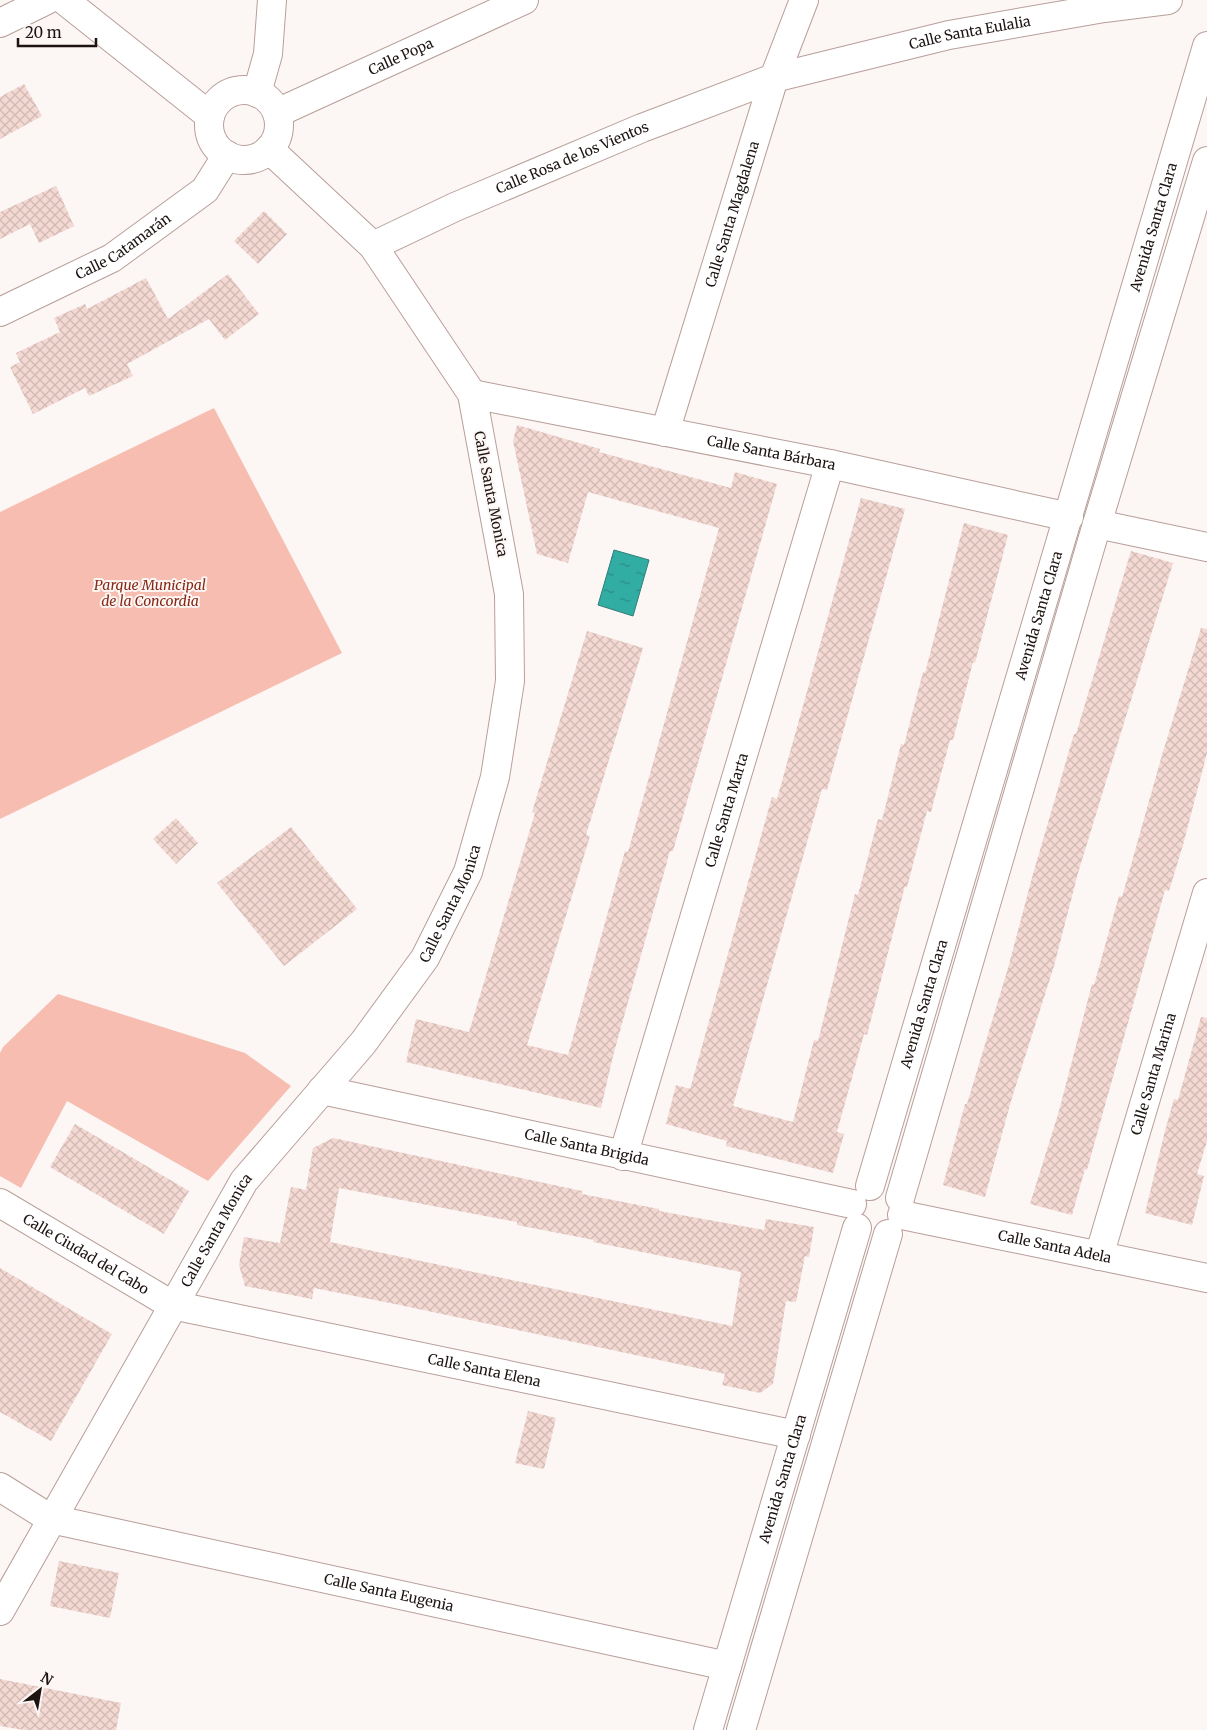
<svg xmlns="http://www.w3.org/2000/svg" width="1207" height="1730" font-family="Merriweather,serif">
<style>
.green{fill:#f7bdb0}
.water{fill:url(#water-ripples);stroke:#2c7f78}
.building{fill:url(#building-cross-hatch);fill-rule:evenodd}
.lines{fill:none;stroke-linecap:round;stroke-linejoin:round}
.street-casing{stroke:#b89f99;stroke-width:30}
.secondary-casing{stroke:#b89f99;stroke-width:30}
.street{stroke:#fff;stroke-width:28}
.secondary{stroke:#fff;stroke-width:28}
.labels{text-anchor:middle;stroke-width:4;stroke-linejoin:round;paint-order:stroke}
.street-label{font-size:14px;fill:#1d1412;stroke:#fcf6f5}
.park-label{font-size:14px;font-style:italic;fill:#872613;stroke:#fcf6f5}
</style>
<defs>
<pattern id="water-ripples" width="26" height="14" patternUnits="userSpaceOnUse" patternTransform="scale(1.25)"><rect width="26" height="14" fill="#32ada4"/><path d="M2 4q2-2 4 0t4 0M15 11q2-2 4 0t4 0" fill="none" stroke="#2a8c84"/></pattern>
<pattern id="building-cross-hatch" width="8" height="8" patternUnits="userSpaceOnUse" patternTransform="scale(1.25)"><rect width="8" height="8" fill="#f4d9d3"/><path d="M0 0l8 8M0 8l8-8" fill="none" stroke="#d1b9b4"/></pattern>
</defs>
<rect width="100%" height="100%" fill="#fcf6f5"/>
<g class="green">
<path d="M 214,408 L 342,653 L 0,819 L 0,512 Z"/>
<path d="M 58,994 L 245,1053 L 291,1086 L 208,1181 L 67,1101 L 21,1188 L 0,1176 L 0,1053 L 3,1047 Z"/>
</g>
<path class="water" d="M 614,550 L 649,560 L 633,616 L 598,605 Z"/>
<g class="building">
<path d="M 24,84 L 42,116 L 0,139 L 0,97 Z"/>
<path d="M 56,186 L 74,226 L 39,243 L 30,224 L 0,239 L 0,212 Z"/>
<path d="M 264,211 L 287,234 L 258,264 L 234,241 Z"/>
<path d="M 228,274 L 259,314 L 225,340 L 209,319 L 127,364 L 133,376 L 89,396 L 85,388 L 33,414 L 10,367 L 20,362 L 16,353 L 60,332 L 54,318 L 85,304 L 87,309 L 146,278 L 168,319 Z"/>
<path d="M 517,425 L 600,449 L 599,452 L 731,488 L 735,472 L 777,484 L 673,851 L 670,851 L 613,1056 L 601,1108 L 406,1062 L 416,1019 L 469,1032 L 535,813 L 532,812 L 587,631 L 643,648 L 586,835 L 590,836 L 527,1045 L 568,1055 L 625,851 L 628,852 L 719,528 L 588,492 L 568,563 L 537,554 L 513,441 Z"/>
<path d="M 861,498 L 905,509 L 827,790 L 822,789 L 733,1106 L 793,1122 L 814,1040 L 818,1041 L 855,894 L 858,895 L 878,819 L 882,820 L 901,744 L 904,745 L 923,672 L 925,673 L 964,523 L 1008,535 L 975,663 L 973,662 L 953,740 L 950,740 L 931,812 L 927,811 L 907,887 L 905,886 L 867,1035 L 864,1034 L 837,1132 L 844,1134 L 833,1173 L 726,1146 L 727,1141 L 666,1124 L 676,1085 L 690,1089 L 772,797 L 777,799 Z"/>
<path d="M 1131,551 L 1173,563 L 1078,873 L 1054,966 L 1011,1101 L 985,1197 L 943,1185 L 965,1104 L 967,1104 L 1008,968 L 1033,874 L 1074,734 L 1076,734 Z"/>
<path d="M 1201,628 L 1207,629 L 1207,753 L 1183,845 L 1169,891 L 1165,890 L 1087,1170 L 1085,1169 L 1072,1215 L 1030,1204 L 1059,1111 L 1092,984 L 1094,985 L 1119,896 L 1122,897 L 1162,755 Z"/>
<path d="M 176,818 L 198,843 L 176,864 L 153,839 Z"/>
<path d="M 291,827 L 357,909 L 284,966 L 217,883 Z"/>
<path d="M 1201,1017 L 1207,1018 L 1207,1141 L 1197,1174 L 1204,1176 L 1192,1225 L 1145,1213 L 1165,1131 L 1174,1099 L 1178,1100 Z"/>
<path d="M 75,1124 L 189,1191 L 164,1234 L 50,1167 Z"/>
<path d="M 333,1138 L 582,1191 L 582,1194 L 659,1209 L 659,1211 L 764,1230 L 766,1219 L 814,1227 L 809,1257 L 805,1256 L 796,1302 L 786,1301 L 773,1384 L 760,1393 L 722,1385 L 725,1374 L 395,1304 L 314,1288 L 312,1299 L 245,1286 L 239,1265 L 244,1237 L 280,1243 L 291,1187 L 306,1190 L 313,1148 ZM 339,1188 L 517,1222 L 517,1225 L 594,1240 L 593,1242 L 741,1272 L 732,1326 L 330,1242 Z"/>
<path d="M 0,1268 L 112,1334 L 51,1441 L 0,1412 Z"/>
<path d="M 528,1411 L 556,1418 L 544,1469 L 515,1463 Z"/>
<path d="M 59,1561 L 119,1573 L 110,1618 L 50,1606 Z"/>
<path d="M 0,1679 L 121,1703 L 116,1730 L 24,1730 L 0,1726 Z"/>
</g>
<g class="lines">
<defs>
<g id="street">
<path d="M 64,0 L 210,116"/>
<path d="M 0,23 L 47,0"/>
<circle cx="244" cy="125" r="35"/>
<path d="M 257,93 L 268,54 L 272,0"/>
<path id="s1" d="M 277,113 L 524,0"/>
<path id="s2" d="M 373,246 L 455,207 L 642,128 L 774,78 L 949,35 L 1104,8 L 1168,0"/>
<path id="s3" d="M 0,312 L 112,258 L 205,190 L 227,155"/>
<path id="s4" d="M 472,394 L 830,464 L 1069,517"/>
<path id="s5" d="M 665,432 L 774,78 L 804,0"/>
<path d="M 1097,524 L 1207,547"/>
<path id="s6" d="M 322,1090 L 852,1204"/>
<path id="s7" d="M 623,1156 L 830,464"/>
<path id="s8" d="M 0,1203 L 172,1305 L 796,1435"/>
<path id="s9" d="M 902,1215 L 1207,1278"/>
<path id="s10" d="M 1099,1256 L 1207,893"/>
<path id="s11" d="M 0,1487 L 51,1519 L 727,1666"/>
<path id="s12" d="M 0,1611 L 244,1181 L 363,1043 L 425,958 L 468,872 L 495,777 L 510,681 L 509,594 L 472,394 L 373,246 L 269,149"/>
</g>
<g id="secondary">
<path id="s13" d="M 870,1186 L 1207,46"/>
<path d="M 900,1198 L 1097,524 L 1207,161"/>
<path id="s14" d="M 708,1730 L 857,1228"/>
<path d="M 741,1730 L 888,1234"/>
</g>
</defs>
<use href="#street" class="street-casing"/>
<use href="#secondary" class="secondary-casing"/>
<use href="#street" class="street"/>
<use href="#secondary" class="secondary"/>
</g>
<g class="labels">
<g class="street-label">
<text dy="5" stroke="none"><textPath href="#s2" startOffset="636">Calle Santa Eulalia</textPath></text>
<text dy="5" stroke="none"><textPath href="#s1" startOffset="136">Calle Popa</textPath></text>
<text dy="5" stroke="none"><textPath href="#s2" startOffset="218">Calle Rosa de los Vientos</textPath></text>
<text dy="5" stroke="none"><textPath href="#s5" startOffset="228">Calle Santa Magdalena</textPath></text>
<text dy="5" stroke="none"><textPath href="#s13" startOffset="1000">Avenida Santa Clara</textPath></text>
<text dy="5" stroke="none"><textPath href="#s3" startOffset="140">Calle Catamarán</textPath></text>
<text dy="5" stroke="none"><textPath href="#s4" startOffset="305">Calle Santa Bárbara</textPath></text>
<text transform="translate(491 494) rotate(79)" y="5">Calle Santa Monica</text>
<text dy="5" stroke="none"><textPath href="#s13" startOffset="595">Avenida Santa Clara</textPath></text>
<text dy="5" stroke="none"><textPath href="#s7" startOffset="361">Calle Santa Marta</textPath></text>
<text dy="5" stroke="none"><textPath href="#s12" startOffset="842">Calle Santa Monica</textPath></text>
<text dy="5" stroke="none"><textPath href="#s13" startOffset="190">Avenida Santa Clara</textPath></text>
<text dy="5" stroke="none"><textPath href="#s10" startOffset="190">Calle Santa Marina</textPath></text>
<text dy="5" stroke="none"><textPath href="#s6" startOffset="271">Calle Santa Brigida</textPath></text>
<text dy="5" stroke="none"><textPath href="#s12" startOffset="438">Calle Santa Monica</textPath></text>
<text dy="5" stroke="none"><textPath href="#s9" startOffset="156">Calle Santa Adela</textPath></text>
<text dy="5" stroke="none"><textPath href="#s8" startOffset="100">Calle Ciudad del Cabo</textPath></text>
<text dy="5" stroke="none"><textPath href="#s8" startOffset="519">Calle Santa Elena</textPath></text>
<text dy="5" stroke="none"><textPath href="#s14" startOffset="262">Avenida Santa Clara</textPath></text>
<text dy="5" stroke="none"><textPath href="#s11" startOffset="406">Calle Santa Eugenia</textPath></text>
</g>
<g class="park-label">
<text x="150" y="590">Parque Municipal<tspan x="150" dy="16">de la Concordia</tspan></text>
</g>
</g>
<g transform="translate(40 1690) rotate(31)" stroke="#fcf6f5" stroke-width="4" paint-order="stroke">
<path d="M0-4L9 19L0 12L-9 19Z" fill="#1d1412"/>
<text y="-8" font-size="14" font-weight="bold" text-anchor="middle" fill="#1d1412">N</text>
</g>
<path d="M18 38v8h78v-8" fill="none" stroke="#1d1412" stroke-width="2.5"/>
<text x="25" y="38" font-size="15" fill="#1d1412" stroke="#fcf6f5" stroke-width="4" paint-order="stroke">20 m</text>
</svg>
